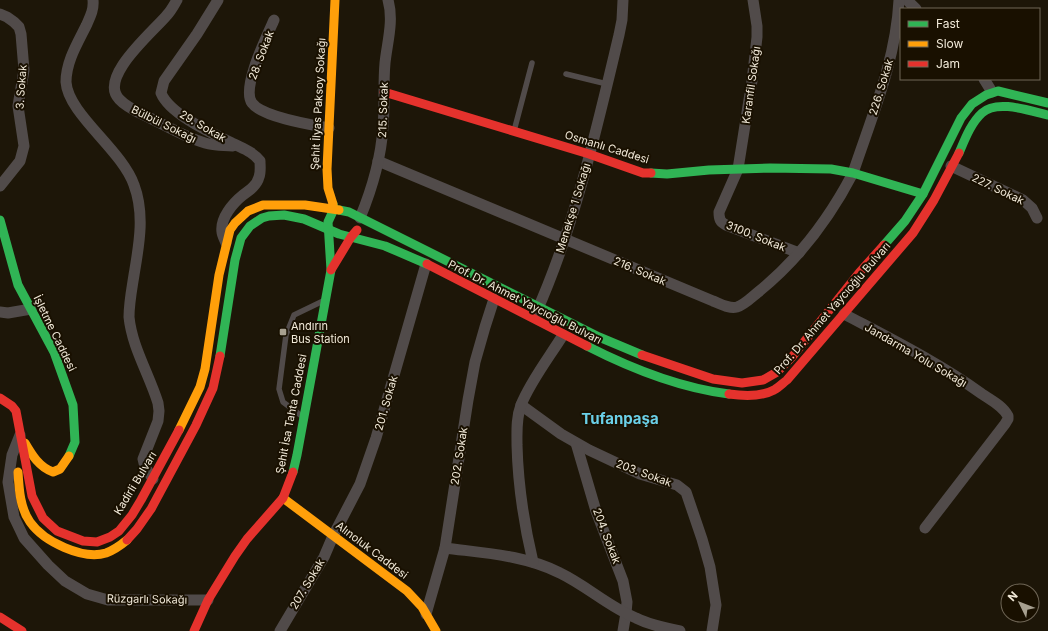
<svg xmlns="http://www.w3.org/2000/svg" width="1048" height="631" font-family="Inter,sans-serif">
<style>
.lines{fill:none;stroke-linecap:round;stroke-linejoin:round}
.lane{stroke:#514b4a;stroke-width:5.5}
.street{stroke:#514b4a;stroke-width:11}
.fast{stroke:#30b455;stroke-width:9}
.slow{stroke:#ff9f0a;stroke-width:9}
.jam{stroke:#e5322d;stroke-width:9}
.poi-dot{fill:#a7a090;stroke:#191000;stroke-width:1.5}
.labels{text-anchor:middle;stroke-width:4;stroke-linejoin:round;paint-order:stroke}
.street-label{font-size:11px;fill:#f2ead9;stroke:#191000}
.poi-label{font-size:11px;fill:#f2ead9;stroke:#191000;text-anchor:start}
.district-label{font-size:15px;font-weight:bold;fill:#6bd0e8;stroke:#191000}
</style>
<rect width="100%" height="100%" fill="#1d1608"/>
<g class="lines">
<g class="lane">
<path d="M 566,74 L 607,84"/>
<path d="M 514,131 L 532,63"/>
<path d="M 303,417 L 283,402 L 279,389 L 286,335 L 294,315 L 323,301"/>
</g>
<g class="street">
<path d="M 93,0 C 94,10 90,17 86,26 C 77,44 66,62 66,82 C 68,114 122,150 134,185 C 145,214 139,245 134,275 C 132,288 129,303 129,317 C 132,347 149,374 158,403 L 159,411 L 158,421 L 143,459 L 145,467 L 153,479"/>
<path d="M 177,0 C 174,5 171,11 167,15 C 154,31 98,77 119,99 C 127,108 140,113 150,118 C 169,127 188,139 209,144 C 217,146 225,145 233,146"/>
<path d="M 218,0 L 197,34 L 164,81 L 161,93 C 170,115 214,134 234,144 C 244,149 253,152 260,161 C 260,166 261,172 259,177 C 257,185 250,190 243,195 C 233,203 220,218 222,232 C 222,235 225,240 226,243"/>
<path d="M 753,0 L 757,26 L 757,37 L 752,81 L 738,169 L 719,212 C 719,219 720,222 726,225 L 799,253"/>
<path d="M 907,0 L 916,9"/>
<path d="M 0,14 L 7,17 L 14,22 L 19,27 L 21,34 L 24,70 L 18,106 L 24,146 L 20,161 L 0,186"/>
<path d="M 274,20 C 267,36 241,88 252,103 C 262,117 312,125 329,128"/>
<path d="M 984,79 L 992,92"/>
<path d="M 378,161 L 713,301 C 721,304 729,309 737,307 C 744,305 751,298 757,293 C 797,261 829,219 853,173 C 872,116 896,60 899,0"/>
<path d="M 951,166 L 1023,200 L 1032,208 L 1037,218"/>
<path d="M 360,218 C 372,189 381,159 383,127 C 385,106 383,85 385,63 C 387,43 394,21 388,0"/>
<path d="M 0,312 L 8,313 L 31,309"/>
<path d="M 536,313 C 575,226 597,127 619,35 L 622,20 L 623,0"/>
<path d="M 844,314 C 891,339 939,363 982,394 C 991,400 1003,406 1008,416 L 1008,419 L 1005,424 L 925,528"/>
<path d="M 521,405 L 561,434 L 589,450 L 640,474 L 677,485 L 686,492 L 702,539 L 710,567 L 716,605 L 712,631"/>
<path d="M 20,435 L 12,455 L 8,482 L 14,517 L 24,538 L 48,565 L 65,581 L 87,594 L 108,600 L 208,600"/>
<path d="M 576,443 L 596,511 L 623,581 L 627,602 L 626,613 L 623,631"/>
<path d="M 445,548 C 483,553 525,555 560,573 C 587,586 609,607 636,618 C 650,625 665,628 680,631"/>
<path d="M 533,562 C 524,524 518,485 517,445 C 517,432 516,418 521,405 C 530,382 550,356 563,335"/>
<path d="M 426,614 L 445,548 L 468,400 L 475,362 L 485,327 L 494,299"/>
<path d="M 280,631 L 324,557 L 333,536 L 360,484 L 376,438 L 426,264"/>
</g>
<g class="fast">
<path d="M 959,153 C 965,139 971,123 982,113 C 997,99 1030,111 1048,115"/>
<path d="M 651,173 L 667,174 L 709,170 L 770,168 L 831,169 L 853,173 L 923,194"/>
<path d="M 339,210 L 349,212 L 599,337 L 642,355"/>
<path d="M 0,220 L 18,285 L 54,352 L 73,405 L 75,442 L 69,456"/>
<path d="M 884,245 L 905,221 L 923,194 L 961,118 L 972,104 L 986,95 L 998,91 L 1048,103"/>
<path d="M 587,346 C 632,369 680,388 729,394"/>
<path d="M 220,356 L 235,260 L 241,238 L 250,226 L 262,218 L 269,216 L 284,215 L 304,219 L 339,234 L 385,246 L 427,264"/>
<path d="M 293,472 L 297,455 L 331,270 L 328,222 L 334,209 L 333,204"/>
</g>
<g class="slow">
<path d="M 333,204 L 328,188 L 327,169 L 335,0"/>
<path d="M 179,430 L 200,387 L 205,369 L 219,275 L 230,230 L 235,223 L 248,211 L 263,205 L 305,205 L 339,210"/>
<path d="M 25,443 C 32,455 39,467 53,472 L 60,469 L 69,456"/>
<path d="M 18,472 C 19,489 20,508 30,522 C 44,542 83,560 106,553 C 114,550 121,545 127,540"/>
<path d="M 283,498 L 407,591 L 422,607 L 436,631"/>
</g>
<g class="jam">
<path d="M 384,92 L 589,154 L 643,173 L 651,173"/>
<path d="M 427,264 L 587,346"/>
<path d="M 331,270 L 351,237 L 357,230"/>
<path d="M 642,355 L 713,379 L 742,383 L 763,380 L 777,372 L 792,357 L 859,273 L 884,245"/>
<path d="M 729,394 C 743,396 761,397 774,390 C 779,387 783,383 787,380 L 913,233 L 934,200 L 959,153"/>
<path d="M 0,398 L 12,406 L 16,411 L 32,496 L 43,518 L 57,531 L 83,541 L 97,542 L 110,537 L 119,531 L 132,515 L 141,500 L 179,430"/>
<path d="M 127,540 L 137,529 L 151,509 L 196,425 L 213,388 L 220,356"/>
<path d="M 0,617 L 22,631"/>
<path d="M 194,631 L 208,600 L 235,556 L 247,539 L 283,498 L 293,472"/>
</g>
</g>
<rect class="poi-dot" x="279" y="328" width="8" height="8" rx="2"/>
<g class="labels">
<g class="street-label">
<text transform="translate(261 55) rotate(-69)" y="4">28. Sokak</text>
<text transform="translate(751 85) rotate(-82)" y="4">Karanfil Sokağı</text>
<text transform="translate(21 87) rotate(-86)" y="4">3. Sokak</text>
<text transform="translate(881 87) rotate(-73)" y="4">226. Sokak</text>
<text transform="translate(318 104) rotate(-87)" y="4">Şehit İlyas Paksoy Sokağı</text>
<text transform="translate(383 110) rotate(-88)" y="4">215. Sokak</text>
<text transform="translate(164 124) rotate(26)" y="4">Bülbül Sokağı</text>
<text transform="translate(203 126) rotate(30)" y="4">29. Sokak</text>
<text transform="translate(607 147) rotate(17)" y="4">Osmanlı Caddesi</text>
<text transform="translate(998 189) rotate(26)" y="4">227. Sokak</text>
<text transform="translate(573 208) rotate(-73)" y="4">Menekşe 1 Sokağı</text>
<text transform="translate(756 236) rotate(22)" y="4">3100. Sokak</text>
<text transform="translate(640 271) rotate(23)" y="4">216. Sokak</text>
<text transform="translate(525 302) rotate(27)" y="4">Prof. Dr. Ahmet Yaycıoğlu Bulvarı</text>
<text transform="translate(832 308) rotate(-49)" y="4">Prof. Dr. Ahmet Yaycıoğlu Bulvarı</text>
<text transform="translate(55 333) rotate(64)" y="4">İşletme Caddesi</text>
<text transform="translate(916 355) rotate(30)" y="4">Jandarma Yolu Sokağı</text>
<text transform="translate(386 403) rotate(-74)" y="4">201. Sokak</text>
<text transform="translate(291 414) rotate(-79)" y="4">Şehit İsa Tahta Caddesi</text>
<text transform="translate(459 456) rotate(-81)" y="4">202. Sokak</text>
<text transform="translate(644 473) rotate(20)" y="4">203. Sokak</text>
<text transform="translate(135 483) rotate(-59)" y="4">Kadirli Bulvarı</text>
<text transform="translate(607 536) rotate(69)" y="4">204. Sokak</text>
<text transform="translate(372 550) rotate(37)" y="4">Alınoluk Caddesi</text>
<text transform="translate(307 584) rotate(-59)" y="4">207. Sokak</text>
<text transform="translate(147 599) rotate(1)" y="4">Rüzgarlı Sokağı</text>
</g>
<g class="poi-label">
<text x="291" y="330">Andırın<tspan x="291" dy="13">Bus Station</tspan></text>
</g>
<g class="district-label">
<text x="620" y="424">Tufanpaşa</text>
</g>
</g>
<rect x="900" y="8" width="140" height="72" fill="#191000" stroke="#706757"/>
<rect x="908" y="21" width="20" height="6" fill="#30b455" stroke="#706757"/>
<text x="936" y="28" font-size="12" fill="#f2ead9">Fast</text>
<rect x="908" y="41" width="20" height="6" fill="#ff9f0a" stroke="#706757"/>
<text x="936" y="48" font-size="12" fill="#f2ead9">Slow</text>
<rect x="908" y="61" width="20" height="6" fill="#e5322d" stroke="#706757"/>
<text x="936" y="68" font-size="12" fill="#f2ead9">Jam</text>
<g transform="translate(1020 603) rotate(313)"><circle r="19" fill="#191000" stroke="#706757"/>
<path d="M0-3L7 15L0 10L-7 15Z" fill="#a7a090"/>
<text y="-6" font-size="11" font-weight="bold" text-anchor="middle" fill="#f2ead9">N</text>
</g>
</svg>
